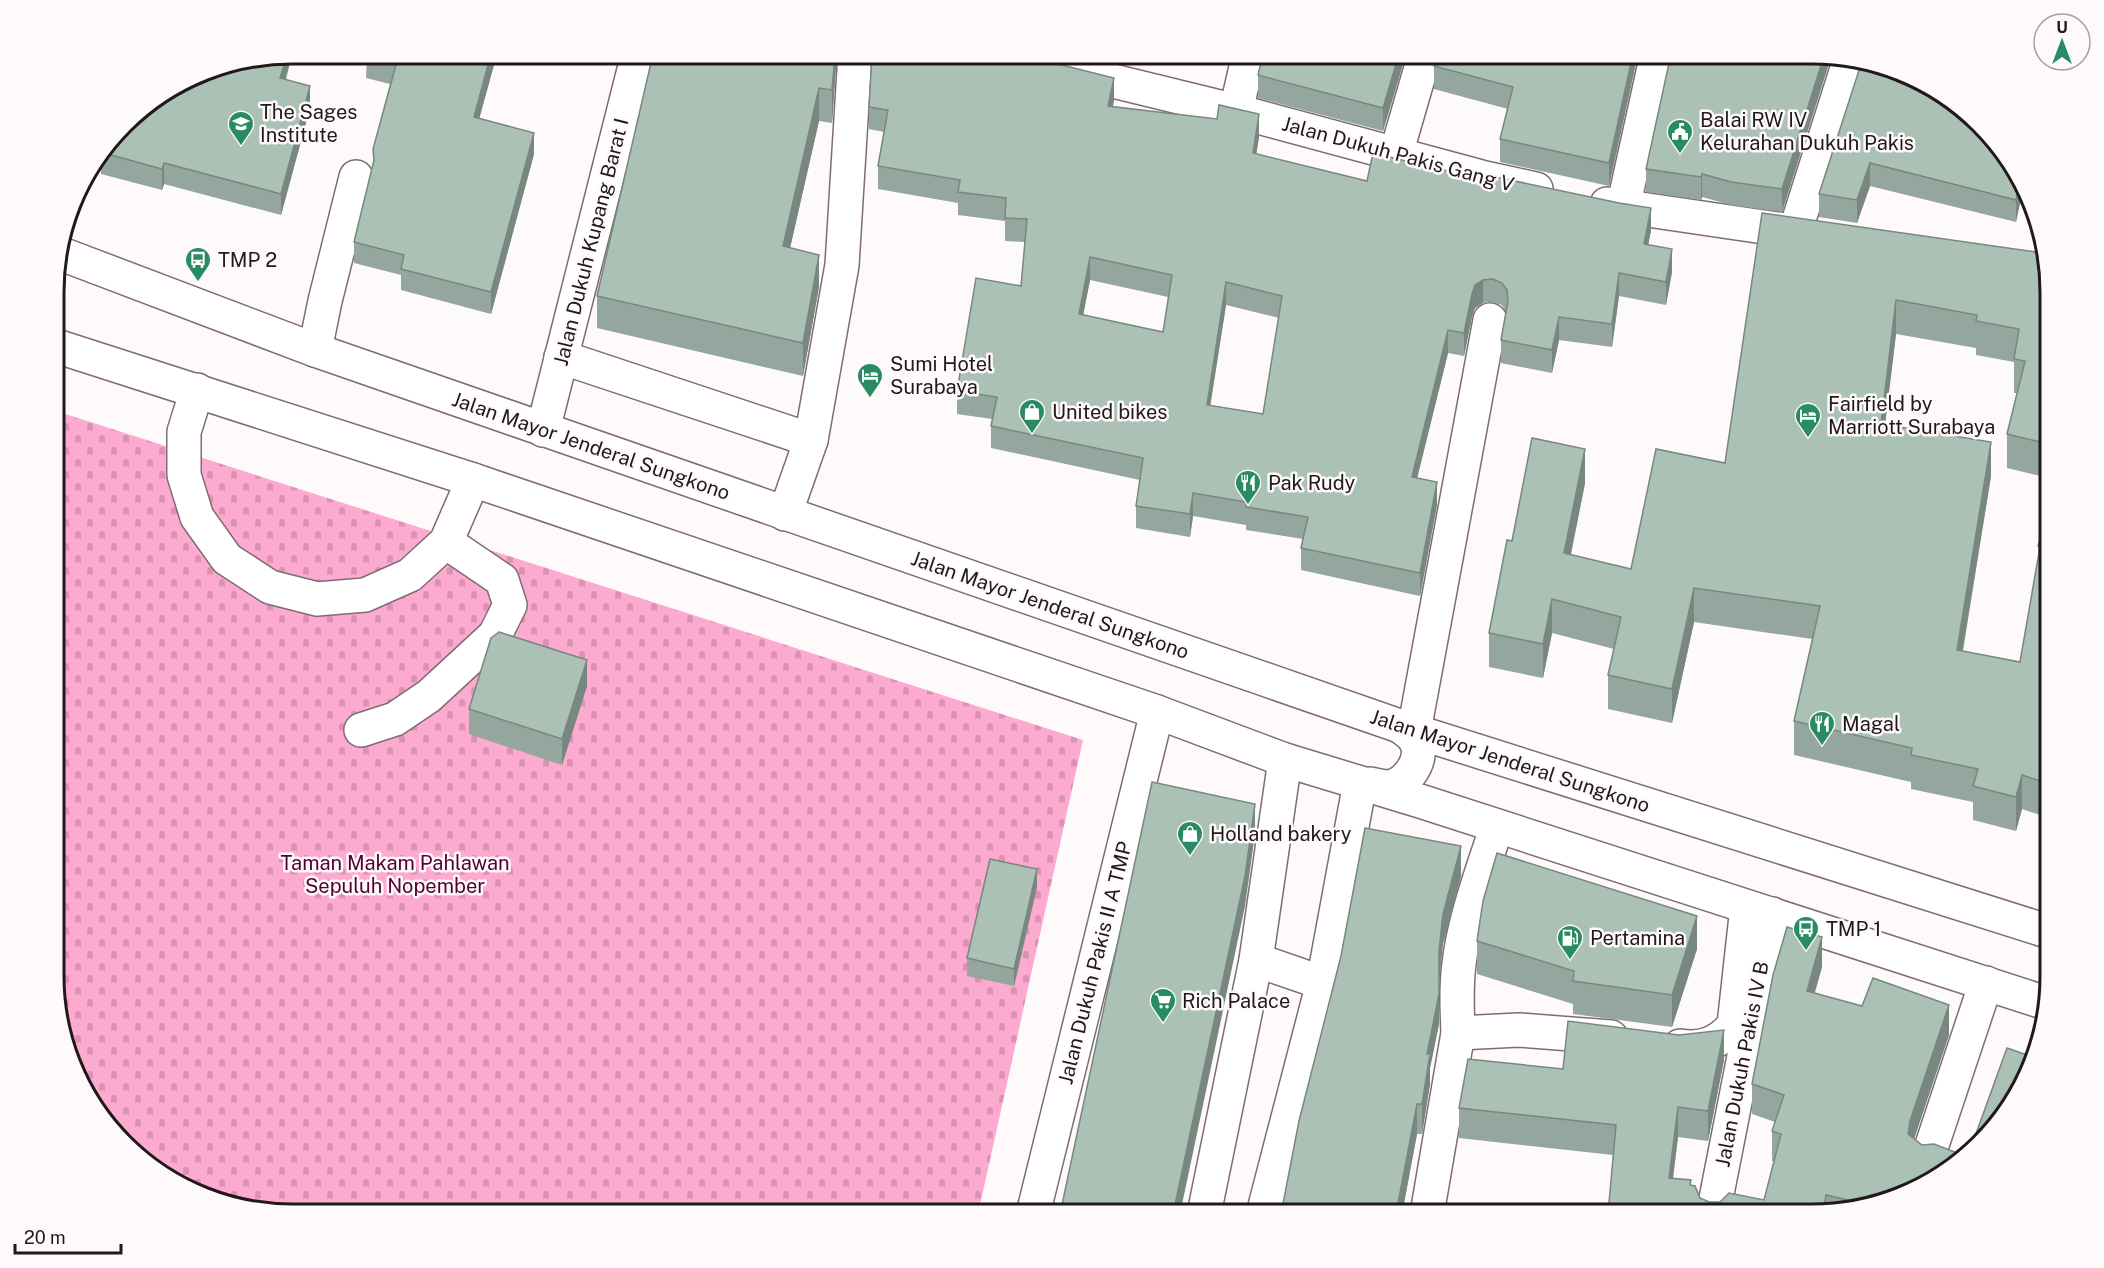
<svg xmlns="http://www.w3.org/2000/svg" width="2104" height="1268" font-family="'Public Sans',sans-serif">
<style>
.cemetery{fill:url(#cemetery-stones)}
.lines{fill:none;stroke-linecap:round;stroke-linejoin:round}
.minor-casing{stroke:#7f6b74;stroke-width:36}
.major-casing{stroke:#7f6b74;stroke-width:36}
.minor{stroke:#fff;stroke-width:33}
.major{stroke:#fff;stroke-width:33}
.wall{fill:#94a69d;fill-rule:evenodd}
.shaded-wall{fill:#78877f}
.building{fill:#acc1b6;stroke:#78877f;stroke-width:1.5;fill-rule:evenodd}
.labels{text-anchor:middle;stroke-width:5;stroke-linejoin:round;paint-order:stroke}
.poi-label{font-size:20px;fill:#20181b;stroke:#fef9fb;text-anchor:start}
.street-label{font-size:20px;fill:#20181b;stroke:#fef9fb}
.park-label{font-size:20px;fill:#540034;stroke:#fef9fb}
.rim{fill:none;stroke:#20181b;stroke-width:3}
</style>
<defs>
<pattern id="cemetery-stones" width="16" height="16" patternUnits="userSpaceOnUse" patternTransform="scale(1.5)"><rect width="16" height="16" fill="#fdaad0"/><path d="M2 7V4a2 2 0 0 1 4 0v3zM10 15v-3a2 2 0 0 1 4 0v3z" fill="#d992b2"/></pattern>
</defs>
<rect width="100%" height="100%" fill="#fef9fb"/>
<path class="cemetery" d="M 56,411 L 1083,740 L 978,1214 L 292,1214 L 230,1206 L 173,1182 L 94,1108 L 56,1006 Z"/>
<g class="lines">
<defs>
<g id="minor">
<path d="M 1003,54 L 1236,111 L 1481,177 L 1536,189"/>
<path d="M 1236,111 L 1249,54"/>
<path d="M 1396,154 L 1425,54"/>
<path d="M 1607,204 L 1805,233"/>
<path d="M 1623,208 L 1657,54"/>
<path d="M 1795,232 L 1850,59"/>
<path d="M 315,350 L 325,301 L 356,177"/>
<path d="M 561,357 L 811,440 L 785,514"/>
<path d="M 197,390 L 184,432 L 184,475 L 197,517 L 227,559 L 270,587 L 317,599 L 365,595 L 410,575 L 446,542 L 473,480"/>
<path d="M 543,430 L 638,54"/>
<path d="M 811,440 L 842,265 L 855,54"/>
<path d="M 361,730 L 395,719 L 429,696 L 495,635 L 510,605 L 502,580 L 446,542"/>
<path d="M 1414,731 L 1490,320"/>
<path d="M 1256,960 L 1323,983 L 1263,1214"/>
<path d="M 1323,983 L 1360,783"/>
<path d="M 1458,1033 L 1519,1030 L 1611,1037"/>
<path d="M 1680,1046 C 1703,1050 1720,1042 1734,1025 L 1747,907"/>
<path d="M 1928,1157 L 1986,983"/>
<path d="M 1033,1214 L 1157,712"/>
<path d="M 1204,1214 L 1256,960 L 1285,760"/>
<path d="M 1427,1214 L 1458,1033 C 1457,1010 1456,987 1459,964 C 1464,919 1483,869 1497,826"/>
<path d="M 1713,1214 L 1772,914"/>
</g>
<g id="major">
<path d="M 59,253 L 315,350 L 1414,731 L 2050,932"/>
<path d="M 56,346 L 473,480 L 1157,712 L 1285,760 L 1420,801 L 2046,1003"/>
<path d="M 1370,784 C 1376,785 1384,787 1389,787 C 1407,784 1423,761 1417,744 C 1414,736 1407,731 1401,727"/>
</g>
</defs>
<use href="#minor" class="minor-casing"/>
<use href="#major" class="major-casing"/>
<use href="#minor" class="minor"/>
<use href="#major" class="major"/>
</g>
<g class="wall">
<path d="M 292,54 L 286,80 L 310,108 L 281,215 L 164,184 L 162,190 L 101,174 L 101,161 L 99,160 L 135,113 Z"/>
<path d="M 359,54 L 497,54 L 479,118 L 534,154 L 491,314 L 401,290 L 401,275 L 354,263 L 354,242 L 373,165 L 373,149 L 390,84 L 366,78 L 367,56 Z"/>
<path d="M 653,54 L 837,54 L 832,123 L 819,121 L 790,248 L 819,287 L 803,376 L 597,328 L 597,296 Z"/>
<path d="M 1132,54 L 1151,54 L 1149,58 Z"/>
<path d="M 1406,54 L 1383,131 L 1258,98 L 1258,75 Z"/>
<path d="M 1438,54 L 1638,54 L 1609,186 L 1500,162 L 1500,139 L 1508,109 L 1434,89 L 1434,66 Z"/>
<path d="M 1812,54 L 1831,57 L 1782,212 L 1731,205 L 1702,197 L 1701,200 L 1646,192 L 1646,169 Z"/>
<path d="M 1862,61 L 2018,173 L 2016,222 L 1870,186 L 1857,223 L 1819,217 L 1819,194 Z"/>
<path d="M 1114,100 L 1113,107 L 1259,137 L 1256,154 L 1367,181 L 1651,231 L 1648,244 L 1672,272 L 1666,305 L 1619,296 L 1612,347 L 1559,340 L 1552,373 L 1501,363 L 1501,340 L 1506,312 L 1502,305 L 1493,302 L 1483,303 L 1475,308 L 1472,317 L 1464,356 L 1448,353 L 1417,478 L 1437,505 L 1420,596 L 1301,570 L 1301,548 L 1303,539 L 1246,530 L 1246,525 L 1193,516 L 1190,537 L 1136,528 L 1136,506 L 1140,480 L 991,448 L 991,426 L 992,419 L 957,414 L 957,391 L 1021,286 L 1025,242 L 1005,241 L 1005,221 L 958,215 L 958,203 L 878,189 L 878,166 L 884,132 L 869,129 L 869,107 ZM 1090,280 L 1168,297 L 1163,332 L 1083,315 ZM 1226,305 L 1279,318 L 1263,414 L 1210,405 Z"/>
<path d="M 1762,213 L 2049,276 L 2049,478 L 2007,468 L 2007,434 L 2017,393 L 2014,393 L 2014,362 L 1976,355 L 1976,348 L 1896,334 L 1885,425 L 1991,476 L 1963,651 L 2020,662 L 2038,563 L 2038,546 L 2049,507 L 2049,818 L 2022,809 L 2016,831 L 1973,820 L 1973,802 L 1911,789 L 1911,782 L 1794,755 L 1794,721 L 1812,639 L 1694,622 L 1672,723 L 1608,709 L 1608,675 L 1614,649 L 1552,633 L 1543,678 L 1489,667 L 1489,633 L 1512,541 L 1585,483 L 1571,555 L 1631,569 L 1725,463 Z"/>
<path d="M 587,686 L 562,765 L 469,734 L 469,709 Z"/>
<path d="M 1461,876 L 1443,944 L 1439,980 L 1439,1024 L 1430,1068 L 1430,1084 L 1422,1134 L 1417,1134 L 1402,1214 L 1281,1214 Z"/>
<path d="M 1037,887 L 1014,986 L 967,976 L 967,958 Z"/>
<path d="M 1477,941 L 1697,949 L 1672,1027 L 1573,1014 L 1573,1004 L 1477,974 Z"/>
<path d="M 1822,967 L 1814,993 L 1949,1035 L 1914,1139 L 1922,1145 L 1931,1182 L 1827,1214 L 1608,1214 L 1613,1155 L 1459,1138 L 1459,1108 L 1563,1069 L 1724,1060 L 1708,1141 L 1678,1137 L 1673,1179 L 1691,1185 L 1700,1198 L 1709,1202 L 1764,1200 L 1774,1161 L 1772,1161 L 1772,1131 L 1775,1122 L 1752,1114 L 1752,1084 Z"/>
</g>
<g class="shaded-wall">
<path d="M 292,54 L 280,99 L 280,78 L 287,55 Z"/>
<path d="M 491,54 L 497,54 L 474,138 L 474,117 Z"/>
<path d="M 835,54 L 837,54 L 832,123 L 832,90 Z"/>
<path d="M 1399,54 L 1406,54 L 1383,131 L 1383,108 Z"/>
<path d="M 1633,54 L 1638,54 L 1609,186 L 1609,163 Z"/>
<path d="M 1824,56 L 1831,57 L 1782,212 L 1782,189 Z"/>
<path d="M 1114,78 L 1114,100 L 1108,129 L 1108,106 Z"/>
<path d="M 310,86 L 310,108 L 281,215 L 281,194 Z"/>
<path d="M 819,88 L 819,121 L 783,279 L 783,246 Z"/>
<path d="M 1259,114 L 1259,137 L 1253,176 L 1253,153 Z"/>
<path d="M 534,133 L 534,154 L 491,314 L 491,292 Z"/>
<path d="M 164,163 L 164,184 L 162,190 L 162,169 Z"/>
<path d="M 1870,163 L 1870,186 L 1857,223 L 1857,200 Z"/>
<path d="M 1702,174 L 1702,197 L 1701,200 L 1701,177 Z"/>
<path d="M 2020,181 L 2023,190 L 2016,222 L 2016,200 Z"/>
<path d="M 1651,208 L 1651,231 L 1644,266 L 1644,244 Z"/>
<path d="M 1672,249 L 1672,272 L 1666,305 L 1666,282 Z"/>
<path d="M 819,255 L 819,287 L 803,376 L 803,343 Z"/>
<path d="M 1090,257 L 1090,280 L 1079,337 L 1079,314 Z"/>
<path d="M 1619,273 L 1619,296 L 1612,347 L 1612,324 Z"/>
<path d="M 1483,280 L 1483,303 L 1475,308 L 1472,317 L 1464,356 L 1464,333 L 1472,294 L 1475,285 Z"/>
<path d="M 1226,282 L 1226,305 L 1207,427 L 1207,405 Z"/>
<path d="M 1896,300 L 1896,334 L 1881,458 L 1881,424 Z"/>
<path d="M 1559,317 L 1559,340 L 1552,373 L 1552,350 Z"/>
<path d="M 1448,330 L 1448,353 L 1412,499 L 1412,477 Z"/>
<path d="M 1991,442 L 1991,476 L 1957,684 L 1957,650 Z"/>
<path d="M 1585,449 L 1585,483 L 1564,587 L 1564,553 Z"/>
<path d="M 1437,482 L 1437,505 L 1420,596 L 1420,573 Z"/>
<path d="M 1193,493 L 1193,516 L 1190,537 L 1190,514 Z"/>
<path d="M 1694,588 L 1694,622 L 1672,723 L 1672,689 Z"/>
<path d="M 1552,599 L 1552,633 L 1543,678 L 1543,644 Z"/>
<path d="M 587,660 L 587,686 L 562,765 L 562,739 Z"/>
<path d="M 2022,775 L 2022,809 L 2016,831 L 2016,797 Z"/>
<path d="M 1255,804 L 1255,834 L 1245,906 L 1180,1214 L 1173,1214 Z"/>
<path d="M 1461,846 L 1461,876 L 1443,944 L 1439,981 L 1439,951 L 1443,914 Z"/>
<path d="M 1037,869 L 1037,887 L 1014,986 L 1014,969 Z"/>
<path d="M 1697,916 L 1697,949 L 1672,1027 L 1672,995 Z"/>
<path d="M 1822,937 L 1822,967 L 1807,1021 L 1807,991 Z"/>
<path d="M 1439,994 L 1439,1024 L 1430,1068 L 1430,1084 L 1422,1134 L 1422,1104 L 1427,1054 Z"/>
<path d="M 1949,1005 L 1949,1035 L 1910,1151 L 1908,1134 L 1910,1121 Z"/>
<path d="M 1724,1030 L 1724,1060 L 1708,1141 L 1708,1111 Z"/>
<path d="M 1417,1104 L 1417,1134 L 1402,1214 L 1396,1214 Z"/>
<path d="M 1678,1107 L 1678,1137 L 1669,1208 L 1669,1178 Z"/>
<path d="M 1826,1195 L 1826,1214 L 1823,1214 Z"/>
</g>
<g class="building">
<path d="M 367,54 L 491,54 L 474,117 L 534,133 L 491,292 L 401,269 L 404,255 L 354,242 L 374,160 L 373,149 L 396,65 L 366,57 Z"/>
<path d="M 653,54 L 835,54 L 832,90 L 819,88 L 783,246 L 819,255 L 803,343 L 597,296 Z"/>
<path d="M 872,54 L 1018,54 L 1114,78 L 1108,106 L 1217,119 L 1219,105 L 1259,114 L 1253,153 L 1367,181 L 1373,153 L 1490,181 L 1491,176 L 1619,203 L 1651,208 L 1644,244 L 1672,249 L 1666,282 L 1619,273 L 1612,324 L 1559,317 L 1552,350 L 1501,340 L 1508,301 L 1507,290 L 1502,283 L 1493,279 L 1483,280 L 1475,285 L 1472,294 L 1464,333 L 1448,330 L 1412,477 L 1437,482 L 1420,573 L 1301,548 L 1308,517 L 1246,507 L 1247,502 L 1193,493 L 1190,514 L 1136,506 L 1143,458 L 991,426 L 997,397 L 957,391 L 976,278 L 1021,286 L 1027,219 L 1005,218 L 1006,198 L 958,192 L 960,180 L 878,166 L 888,110 L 869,107 ZM 1090,257 L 1172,275 L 1163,332 L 1079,314 ZM 1226,282 L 1282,296 L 1263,414 L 1207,405 Z"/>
<path d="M 1263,54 L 1399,54 L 1383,108 L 1258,75 Z"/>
<path d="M 1438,54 L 1633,54 L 1609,163 L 1500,139 L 1513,87 L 1434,66 Z"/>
<path d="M 1671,54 L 1812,54 L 1824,56 L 1782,189 L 1731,182 L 1702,174 L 1701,177 L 1646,169 Z"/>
<path d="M 287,55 L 280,78 L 310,86 L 281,194 L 164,163 L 162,169 L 104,153 L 135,113 L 201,72 Z"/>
<path d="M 1862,61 L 1874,62 L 1931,86 L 1980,124 L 2018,173 L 2020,181 L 2016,200 L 1870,163 L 1857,200 L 1819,194 Z"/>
<path d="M 1762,213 L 2042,253 L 2049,276 L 2049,444 L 2007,434 L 2025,361 L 2014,359 L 2019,329 L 1976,321 L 1977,315 L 1896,300 L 1881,424 L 1991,442 L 1957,650 L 2020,662 L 2040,547 L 2038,546 L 2049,507 L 2049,784 L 2022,775 L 2016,797 L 1973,786 L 1978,769 L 1911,755 L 1912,748 L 1794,721 L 1820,606 L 1694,588 L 1672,689 L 1608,675 L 1621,617 L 1552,599 L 1543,644 L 1489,633 L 1507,540 L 1512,541 L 1532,438 L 1585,449 L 1564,553 L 1631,569 L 1656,449 L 1725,463 Z"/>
<path d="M 499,632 L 587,660 L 562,739 L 469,709 L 491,638 Z"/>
<path d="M 1152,782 L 1255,804 L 1245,876 L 1173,1214 L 1060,1214 Z"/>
<path d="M 1365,828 L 1461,846 L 1443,914 L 1439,951 L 1439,994 L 1427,1054 L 1430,1054 L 1422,1104 L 1417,1104 L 1396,1214 L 1281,1214 L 1299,1121 L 1341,956 Z"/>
<path d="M 1497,853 L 1697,916 L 1672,995 L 1573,981 L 1574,971 L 1477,941 L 1483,901 Z"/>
<path d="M 990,859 L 1037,869 L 1014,969 L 967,958 Z"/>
<path d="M 1787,927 L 1822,937 L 1807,991 L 1862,1006 L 1873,978 L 1949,1005 L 1910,1121 L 1908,1134 L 1922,1145 L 1934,1144 L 1965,1156 L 1931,1182 L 1860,1203 L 1826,1195 L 1823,1214 L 1608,1214 L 1616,1125 L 1459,1108 L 1468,1059 L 1563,1069 L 1568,1021 L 1679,1035 L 1724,1030 L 1708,1111 L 1678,1107 L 1669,1178 L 1691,1180 L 1690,1185 L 1695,1186 L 1700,1198 L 1709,1202 L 1720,1202 L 1729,1193 L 1764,1200 L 1781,1134 L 1772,1131 L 1784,1095 L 1752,1084 L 1773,975 Z"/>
<path d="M 2007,1048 L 2030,1056 L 2018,1095 L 1980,1144 L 1969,1153 Z"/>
<path d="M 1500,1210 L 1522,1214 L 1499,1214 Z"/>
</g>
<defs>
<symbol id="university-pin" viewBox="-11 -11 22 30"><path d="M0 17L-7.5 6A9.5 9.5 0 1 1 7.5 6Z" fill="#298b64" stroke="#fef9fb"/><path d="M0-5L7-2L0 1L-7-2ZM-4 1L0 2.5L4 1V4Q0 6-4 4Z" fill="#fff"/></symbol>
<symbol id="civic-pin" viewBox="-11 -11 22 30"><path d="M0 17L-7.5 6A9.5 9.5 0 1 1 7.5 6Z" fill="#298b64" stroke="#fef9fb"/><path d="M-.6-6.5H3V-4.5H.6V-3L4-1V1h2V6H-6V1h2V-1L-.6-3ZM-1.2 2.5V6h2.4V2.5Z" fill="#fff"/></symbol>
<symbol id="bus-pin" viewBox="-11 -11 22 30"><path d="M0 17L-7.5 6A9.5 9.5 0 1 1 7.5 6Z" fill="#298b64" stroke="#fef9fb"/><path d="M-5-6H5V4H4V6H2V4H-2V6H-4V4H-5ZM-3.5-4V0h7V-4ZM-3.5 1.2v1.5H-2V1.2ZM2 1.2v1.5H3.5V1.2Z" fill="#fff"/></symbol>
<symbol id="hotel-pin" viewBox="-11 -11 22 30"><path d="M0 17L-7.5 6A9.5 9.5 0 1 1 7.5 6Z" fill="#298b64" stroke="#fef9fb"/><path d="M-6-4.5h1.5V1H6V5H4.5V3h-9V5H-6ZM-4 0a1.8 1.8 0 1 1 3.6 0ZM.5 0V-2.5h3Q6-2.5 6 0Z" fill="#fff"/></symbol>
<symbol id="shop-pin" viewBox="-11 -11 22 30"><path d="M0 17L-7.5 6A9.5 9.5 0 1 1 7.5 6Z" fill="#298b64" stroke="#fef9fb"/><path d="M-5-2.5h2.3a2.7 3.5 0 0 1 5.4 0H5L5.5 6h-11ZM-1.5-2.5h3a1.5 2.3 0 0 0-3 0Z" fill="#fff"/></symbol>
<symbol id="restaurant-pin" viewBox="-11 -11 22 30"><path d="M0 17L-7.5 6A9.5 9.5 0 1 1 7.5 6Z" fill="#298b64" stroke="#fef9fb"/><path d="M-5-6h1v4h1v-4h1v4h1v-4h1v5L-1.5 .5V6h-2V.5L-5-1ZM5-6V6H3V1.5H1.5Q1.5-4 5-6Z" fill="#fff"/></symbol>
<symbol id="fuel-pin" viewBox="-11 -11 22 30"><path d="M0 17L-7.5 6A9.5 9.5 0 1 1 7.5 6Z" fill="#298b64" stroke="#fef9fb"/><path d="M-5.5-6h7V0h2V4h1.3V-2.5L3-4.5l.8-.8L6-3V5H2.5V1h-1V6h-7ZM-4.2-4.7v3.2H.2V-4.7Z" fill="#fff"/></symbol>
<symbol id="supermarket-pin" viewBox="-11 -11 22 30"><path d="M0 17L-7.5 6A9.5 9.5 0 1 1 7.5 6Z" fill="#298b64" stroke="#fef9fb"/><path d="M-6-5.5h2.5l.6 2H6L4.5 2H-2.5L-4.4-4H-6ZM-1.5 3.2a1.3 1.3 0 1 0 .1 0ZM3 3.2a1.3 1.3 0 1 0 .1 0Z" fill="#fff"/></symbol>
</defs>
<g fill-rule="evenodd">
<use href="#university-pin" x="226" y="109" width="30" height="40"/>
<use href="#civic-pin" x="1665" y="117" width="30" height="40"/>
<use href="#bus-pin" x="183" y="245" width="30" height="40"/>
<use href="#hotel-pin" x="855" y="361" width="30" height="40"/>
<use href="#shop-pin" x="1017" y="397" width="30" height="40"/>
<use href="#hotel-pin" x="1793" y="401" width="30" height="40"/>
<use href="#restaurant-pin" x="1233" y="468" width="30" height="40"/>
<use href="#restaurant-pin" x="1807" y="709" width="30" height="40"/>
<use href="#shop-pin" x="1175" y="819" width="30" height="40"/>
<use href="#bus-pin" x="1791" y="914" width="30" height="40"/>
<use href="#fuel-pin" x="1555" y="923" width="30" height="40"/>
<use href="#supermarket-pin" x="1148" y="986" width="30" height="40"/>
</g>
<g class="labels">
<g class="poi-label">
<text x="260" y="119">The Sages<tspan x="260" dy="23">Institute</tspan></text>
<text x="1700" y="127">Balai RW IV<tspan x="1700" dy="23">Kelurahan Dukuh Pakis</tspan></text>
<text x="218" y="267">TMP 2</text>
<text x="890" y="371">Sumi Hotel<tspan x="890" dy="23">Surabaya</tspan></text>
<text x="1828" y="411">Fairfield by<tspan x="1828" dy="23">Marriott Surabaya</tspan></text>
<text x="1052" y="419">United bikes</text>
<text x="1268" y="490">Pak Rudy</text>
<text x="1842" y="731">Magal</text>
<text x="1210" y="841">Holland bakery</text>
<text x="1826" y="936">TMP 1</text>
<text x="1590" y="945">Pertamina</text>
<text x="1182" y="1008">Rich Palace</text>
</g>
<g class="street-label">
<text transform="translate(1398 154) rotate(15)" y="7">Jalan Dukuh Pakis Gang V</text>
<text transform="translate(591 242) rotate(-76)" y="7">Jalan Dukuh Kupang Barat I</text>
<text transform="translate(591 446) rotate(19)" y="7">Jalan Mayor Jenderal Sungkono</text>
<text transform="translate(1050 605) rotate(19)" y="7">Jalan Mayor Jenderal Sungkono</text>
<text transform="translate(1510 761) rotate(18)" y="7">Jalan Mayor Jenderal Sungkono</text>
<text transform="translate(1095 963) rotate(-76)" y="7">Jalan Dukuh Pakis II A TMP</text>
<text transform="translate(1742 1064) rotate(-79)" y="7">Jalan Dukuh Pakis IV B</text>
</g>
<g class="park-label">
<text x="395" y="870">Taman Makam Pahlawan<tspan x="395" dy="23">Sepuluh Nopember</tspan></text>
</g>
</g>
<path d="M0 0H2104V1268H0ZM292 64H1812A228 228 0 0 1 2040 292V976A228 228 0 0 1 1812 1204H292A228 228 0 0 1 64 976V292A228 228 0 0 1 292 64Z" fill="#fef9fb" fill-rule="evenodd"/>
<path class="rim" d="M292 64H1812A228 228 0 0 1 2040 292V976A228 228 0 0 1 1812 1204H292A228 228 0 0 1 64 976V292A228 228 0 0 1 292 64Z"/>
<g transform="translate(2062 42)"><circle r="28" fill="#fef9fb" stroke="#a59fa1" stroke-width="1.5"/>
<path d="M0-4.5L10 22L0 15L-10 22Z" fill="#298b64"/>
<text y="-9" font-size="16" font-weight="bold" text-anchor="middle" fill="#20181b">U</text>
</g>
<path d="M15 1244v9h106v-9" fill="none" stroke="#20181b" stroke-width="3"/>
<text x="24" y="1244" font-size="18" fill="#20181b" stroke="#fef9fb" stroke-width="4.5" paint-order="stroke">20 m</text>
</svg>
